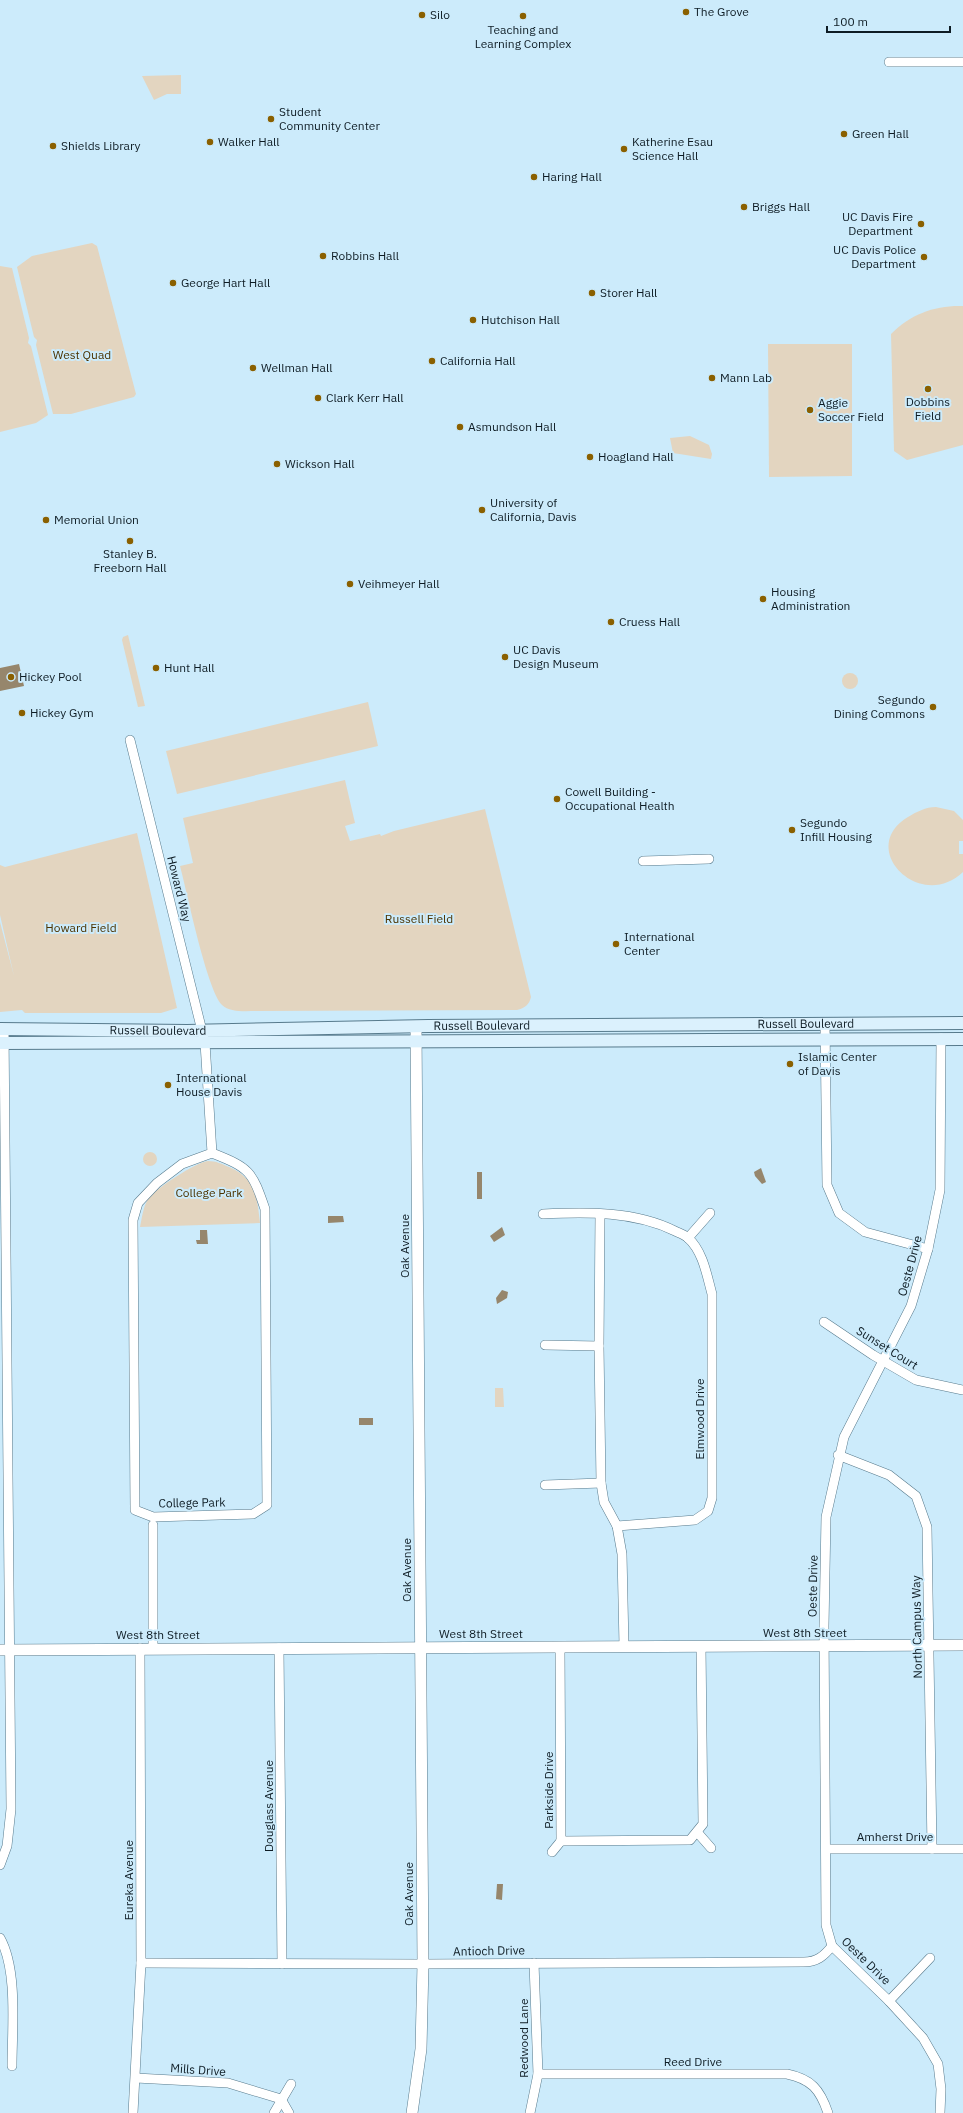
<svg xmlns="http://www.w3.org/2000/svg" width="963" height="2113" font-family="'IBM Plex Sans',sans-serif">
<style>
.green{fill:#e3d5c0}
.water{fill:#96866c}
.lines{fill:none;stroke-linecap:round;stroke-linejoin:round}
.minor-casing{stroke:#577a8c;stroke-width:10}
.tertiary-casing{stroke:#577a8c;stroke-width:12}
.secondary-casing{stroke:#577a8c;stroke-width:14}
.minor{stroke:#fff;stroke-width:9}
.tertiary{stroke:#fff;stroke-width:11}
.secondary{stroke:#dbf1fd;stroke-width:12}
.poi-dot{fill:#8a6000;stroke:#ccebfb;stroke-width:1.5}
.labels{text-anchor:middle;stroke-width:4;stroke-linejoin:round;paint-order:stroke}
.poi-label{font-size:12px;fill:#0e1c24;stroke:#ccebfb;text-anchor:start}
.park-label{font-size:12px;fill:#4c3300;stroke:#ccebfb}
.street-label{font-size:12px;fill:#0e1c24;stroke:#ccebfb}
</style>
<rect width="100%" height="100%" fill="#ccebfb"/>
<g class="green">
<path d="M 181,75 L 181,94 L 167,94 L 154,100 L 142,76 Z"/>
<path d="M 92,243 L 97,246 L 136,394 L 134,397 L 71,414 L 53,414 L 36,345 L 37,340 L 34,337 L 17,267 L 32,256 Z"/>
<path d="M 0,266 L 12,268 L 29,338 L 28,343 L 31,346 L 48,415 L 36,423 L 0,432 Z"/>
<path d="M 963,306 L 963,445 L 907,460 L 894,451 L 891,334 C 910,314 936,305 963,306 Z"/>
<path d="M 768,344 L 852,344 L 852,476 L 769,477 Z"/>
<path d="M 690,436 L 709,445 L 712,454 L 711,459 L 673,453 L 670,438 Z"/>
<path d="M 128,635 L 145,706 L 138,707 L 122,640 L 123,637 Z"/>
<circle cx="850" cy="681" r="8"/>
<path d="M 368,702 L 378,746 L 177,794 L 166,751 Z"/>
<path d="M 345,780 L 355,823 L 345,826 L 350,841 L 380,834 L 381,836 L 394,831 L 485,809 L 531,997 C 529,1005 525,1008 517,1010 L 258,1011 C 247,1011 230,1013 222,1005 C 207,990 187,892 180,866 L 193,863 L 183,818 Z"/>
<path d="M 936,807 L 954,811 L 963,820 L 963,841 L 959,841 L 959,854 L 963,854 L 963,872 C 920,913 856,848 908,817 C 916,812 926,807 936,807 Z"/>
<path d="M 137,833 L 177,1008 L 161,1013 L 25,1013 L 22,1010 L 0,1012 L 0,922 L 14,976 L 0,915 L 0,865 L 5,867 Z"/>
<circle cx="150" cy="1159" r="7"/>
<path d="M 208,1161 C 216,1161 222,1164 229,1167 C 255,1178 257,1196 260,1223 L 140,1227 C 142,1218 143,1207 148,1199 C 155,1189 196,1162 208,1161 Z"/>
<path d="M 495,1388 L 503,1388 L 504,1407 L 495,1407 Z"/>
</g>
<g class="water">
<path d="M 19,664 L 24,686 L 0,691 L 0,668 Z"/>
<path d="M 761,1168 L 766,1182 L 762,1184 L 755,1176 L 754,1172 Z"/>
<rect x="477" y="1172" width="5" height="27"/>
<path d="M 328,1216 L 343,1216 L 344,1222 L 328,1223 Z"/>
<path d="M 502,1227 L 505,1235 L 494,1242 L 490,1236 Z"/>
<path d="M 200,1230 L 207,1230 L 208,1244 L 197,1244 L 196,1240 L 200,1240 Z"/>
<path d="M 502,1290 L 508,1292 L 507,1298 L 497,1304 L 496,1298 Z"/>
<rect x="359" y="1418" width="14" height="7"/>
<path d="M 497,1884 L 503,1884 L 502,1900 L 496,1899 Z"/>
</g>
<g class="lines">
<defs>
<g id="minor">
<path d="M 889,62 L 963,62"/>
<path d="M 130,740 L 205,1043 L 212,1153 L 182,1164 L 157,1183 L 138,1203 L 133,1220 L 135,1510 L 153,1517 L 253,1514 L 267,1505 L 265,1209 C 252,1171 250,1168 212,1153"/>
<path d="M 643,861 L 709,859"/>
<path d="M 825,1024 L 827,1185 L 839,1213 L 865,1232 L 928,1249"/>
<path d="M 543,1214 C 587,1212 635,1211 675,1231 C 679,1233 685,1235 688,1238 C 703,1251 707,1276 712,1294 L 712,1498 L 708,1511 L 695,1520 L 617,1526"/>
<path d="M 600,1214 L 599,1346 L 601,1483 L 604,1502 L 617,1526 L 622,1554 L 624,1646"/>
<path d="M 688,1238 L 710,1213"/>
<path d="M 824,1322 L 873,1355 L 916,1380 L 963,1390"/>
<path d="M 545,1345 L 599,1346"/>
<path d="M 838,1455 L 889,1475 L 916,1496 L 927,1527 L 932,1849"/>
<path d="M 545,1485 L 601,1483"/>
<path d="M 153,1525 L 153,1648"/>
<path d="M 560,1647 L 561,1841 L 690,1840 L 703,1824 L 701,1646"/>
<path d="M 279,1648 L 282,1964"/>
<path d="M 697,1832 L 711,1848"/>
<path d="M 827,1849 L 963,1849"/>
<path d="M 552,1852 L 561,1841"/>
<path d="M 0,1865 L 7,1846 L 11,1809 L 4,1029"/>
<path d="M 0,1938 C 18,1970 12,2029 12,2066"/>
<path d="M 141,1963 L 423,1964 L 804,1962 C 817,1962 824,1956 832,1946"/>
<path d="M 889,2001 L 930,1958"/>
<path d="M 538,2074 L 787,2074 C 811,2079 820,2089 828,2113"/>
<path d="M 136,2078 L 228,2083 L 281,2099 L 289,2113"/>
<path d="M 133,2113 L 141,1963 L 140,1648"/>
<path d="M 274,2113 L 291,2084"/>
<path d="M 530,2113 L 538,2074 L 534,1963"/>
<path d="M 940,2113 L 941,2089 L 938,2064 L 923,2038 L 889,2001 L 832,1946 L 826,1925 L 824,1626 L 826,1517 L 844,1437 L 911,1306 L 928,1249 L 940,1190 L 941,1038"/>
</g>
<g id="tertiary">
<path d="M 0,1650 L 963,1645"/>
<path d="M 412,2113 L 421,2049 L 423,1964 L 416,1027"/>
</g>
<g id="secondary">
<path id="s1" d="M 0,1029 L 187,1031 L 428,1026 L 963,1023"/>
<path d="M 0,1043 L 963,1039"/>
</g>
</defs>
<use href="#minor" class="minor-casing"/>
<use href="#tertiary" class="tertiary-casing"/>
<use href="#secondary" class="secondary-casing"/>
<use href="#minor" class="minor"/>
<use href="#tertiary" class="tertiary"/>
<use href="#secondary" class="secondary"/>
</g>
<g class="poi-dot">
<circle cx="686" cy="12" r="4"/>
<circle cx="422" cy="15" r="4"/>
<circle cx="523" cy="16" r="4"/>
<circle cx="271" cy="119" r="4"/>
<circle cx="844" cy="134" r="4"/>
<circle cx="210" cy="142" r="4"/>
<circle cx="53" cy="146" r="4"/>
<circle cx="624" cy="149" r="4"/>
<circle cx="534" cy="177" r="4"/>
<circle cx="744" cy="207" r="4"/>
<circle cx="921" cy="224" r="4"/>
<circle cx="323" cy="256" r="4"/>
<circle cx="924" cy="257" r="4"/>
<circle cx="173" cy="283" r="4"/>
<circle cx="592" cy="293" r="4"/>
<circle cx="473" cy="320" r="4"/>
<circle cx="432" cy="361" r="4"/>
<circle cx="253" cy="368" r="4"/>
<circle cx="712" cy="378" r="4"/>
<circle cx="928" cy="389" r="4"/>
<circle cx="318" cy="398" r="4"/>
<circle cx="810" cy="410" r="4"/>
<circle cx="460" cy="427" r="4"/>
<circle cx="590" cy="457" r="4"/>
<circle cx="277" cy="464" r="4"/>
<circle cx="482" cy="510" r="4"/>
<circle cx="46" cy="520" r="4"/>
<circle cx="130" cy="541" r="4"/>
<circle cx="350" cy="584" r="4"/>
<circle cx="763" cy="599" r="4"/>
<circle cx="611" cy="622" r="4"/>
<circle cx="505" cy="657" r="4"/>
<circle cx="156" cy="668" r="4"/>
<circle cx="11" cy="677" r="4"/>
<circle cx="933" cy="707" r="4"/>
<circle cx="22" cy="713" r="4"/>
<circle cx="557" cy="799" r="4"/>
<circle cx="792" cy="830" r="4"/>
<circle cx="616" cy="944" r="4"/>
<circle cx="790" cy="1064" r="4"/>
<circle cx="168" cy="1085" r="4"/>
</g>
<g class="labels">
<g class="poi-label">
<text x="694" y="16">The Grove</text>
<text x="430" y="19">Silo</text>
<text x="523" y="34" text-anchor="middle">Teaching and<tspan x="523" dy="14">Learning Complex</tspan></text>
<text x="279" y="116">Student<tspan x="279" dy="14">Community Center</tspan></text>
<text x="852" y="138">Green Hall</text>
<text x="218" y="146">Walker Hall</text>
<text x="632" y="146">Katherine Esau<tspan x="632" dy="14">Science Hall</tspan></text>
<text x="61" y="150">Shields Library</text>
<text x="542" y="181">Haring Hall</text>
<text x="752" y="211">Briggs Hall</text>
<text x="913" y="221" text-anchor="end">UC Davis Fire<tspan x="913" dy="14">Department</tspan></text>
<text x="916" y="254" text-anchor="end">UC Davis Police<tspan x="916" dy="14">Department</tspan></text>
<text x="331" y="260">Robbins Hall</text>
<text x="181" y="287">George Hart Hall</text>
<text x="600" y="297">Storer Hall</text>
<text x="481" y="324">Hutchison Hall</text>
<text x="440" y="365">California Hall</text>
<text x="261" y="372">Wellman Hall</text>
<text x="720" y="382">Mann Lab</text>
<text x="326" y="402">Clark Kerr Hall</text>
<text x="928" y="406" text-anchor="middle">Dobbins<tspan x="928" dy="14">Field</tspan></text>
<text x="818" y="407">Aggie<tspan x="818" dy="14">Soccer Field</tspan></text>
<text x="468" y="431">Asmundson Hall</text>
<text x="598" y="461">Hoagland Hall</text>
<text x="285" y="468">Wickson Hall</text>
<text x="490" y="507">University of<tspan x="490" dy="14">California, Davis</tspan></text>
<text x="54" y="524">Memorial Union</text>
<text x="130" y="558" text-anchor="middle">Stanley B.<tspan x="130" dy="14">Freeborn Hall</tspan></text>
<text x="358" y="588">Veihmeyer Hall</text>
<text x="771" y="596">Housing<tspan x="771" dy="14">Administration</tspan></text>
<text x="619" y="626">Cruess Hall</text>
<text x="513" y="654">UC Davis<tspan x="513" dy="14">Design Museum</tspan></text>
<text x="164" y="672">Hunt Hall</text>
<text x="19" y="681">Hickey Pool</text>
<text x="925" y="704" text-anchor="end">Segundo<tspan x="925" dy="14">Dining Commons</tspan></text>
<text x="30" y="717">Hickey Gym</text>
<text x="565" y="796">Cowell Building -<tspan x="565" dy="14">Occupational Health</tspan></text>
<text x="800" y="827">Segundo<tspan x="800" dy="14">Infill Housing</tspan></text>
<text x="624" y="941">International<tspan x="624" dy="14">Center</tspan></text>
<text x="798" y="1061">Islamic Center<tspan x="798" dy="14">of Davis</tspan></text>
<text x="176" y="1082">International<tspan x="176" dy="14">House Davis</tspan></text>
</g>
<g class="park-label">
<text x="82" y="359">West Quad</text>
<text x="419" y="923">Russell Field</text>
<text x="81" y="932">Howard Field</text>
<text x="209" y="1197">College Park</text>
</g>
<g class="street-label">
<text transform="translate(179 889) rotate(76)" y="4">Howard Way</text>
<text dy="4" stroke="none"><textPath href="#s1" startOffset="806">Russell Boulevard</textPath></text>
<text dy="4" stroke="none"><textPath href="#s1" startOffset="482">Russell Boulevard</textPath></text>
<text dy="4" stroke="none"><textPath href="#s1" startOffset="158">Russell Boulevard</textPath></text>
<text transform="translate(405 1246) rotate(-90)" y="4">Oak Avenue</text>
<text transform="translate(910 1266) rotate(-75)" y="4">Oeste Drive</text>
<text transform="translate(887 1348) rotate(32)" y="4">Sunset Court</text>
<text transform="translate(700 1419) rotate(-90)" y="4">Elmwood Drive</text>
<text transform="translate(192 1503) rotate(-1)" y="4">College Park</text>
<text transform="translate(407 1570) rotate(-90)" y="4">Oak Avenue</text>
<text transform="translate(813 1586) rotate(-89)" y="4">Oeste Drive</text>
<text transform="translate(917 1627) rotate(-91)" y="4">North Campus Way</text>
<text x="805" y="1637">West 8th Street</text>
<text x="481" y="1638">West 8th Street</text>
<text x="158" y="1639">West 8th Street</text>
<text transform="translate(549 1790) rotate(-90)" y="4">Parkside Drive</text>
<text transform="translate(269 1806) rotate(-90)" y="4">Douglass Avenue</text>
<text x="895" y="1841">Amherst Drive</text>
<text transform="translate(129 1880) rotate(-90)" y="4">Eureka Avenue</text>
<text transform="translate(409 1894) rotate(-90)" y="4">Oak Avenue</text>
<text transform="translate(489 1951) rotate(-1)" y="4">Antioch Drive</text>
<text transform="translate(866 1961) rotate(44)" y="4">Oeste Drive</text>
<text transform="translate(524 2038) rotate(-90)" y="4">Redwood Lane</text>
<text x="693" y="2066">Reed Drive</text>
<text transform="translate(198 2070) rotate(4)" y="4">Mills Drive</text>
</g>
</g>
<path d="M827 26v6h123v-6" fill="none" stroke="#0e1c24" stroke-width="2"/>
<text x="833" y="26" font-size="12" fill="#0e1c24" stroke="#ccebfb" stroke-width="3" paint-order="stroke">100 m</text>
</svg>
